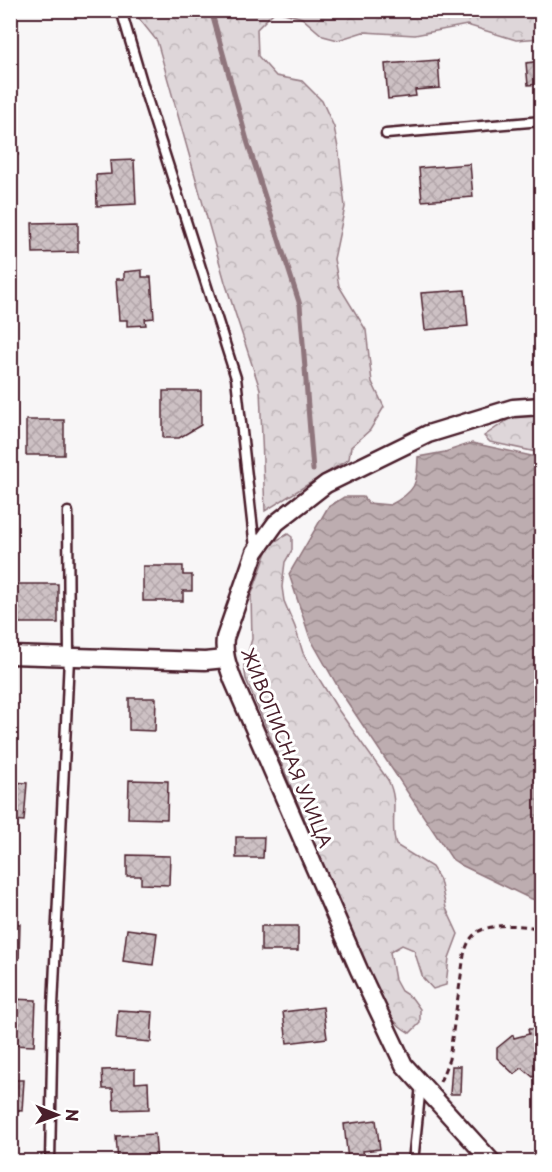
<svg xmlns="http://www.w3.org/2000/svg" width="552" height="1172" font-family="'Playpen Sans',sans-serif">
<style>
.forest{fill:url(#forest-crowns);stroke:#947a82;stroke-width:1.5}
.water{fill:url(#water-waves);stroke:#8f747b;stroke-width:1.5}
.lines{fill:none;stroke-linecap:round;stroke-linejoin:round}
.stream{stroke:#8f747b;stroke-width:5}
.building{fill:url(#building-cross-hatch);stroke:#4a1f2b;stroke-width:1.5}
.service-casing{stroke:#4a1f2b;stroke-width:13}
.minor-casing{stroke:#4a1f2b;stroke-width:21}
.path{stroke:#4a1f2b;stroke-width:3;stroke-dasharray:6 4.5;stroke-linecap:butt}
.service{stroke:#fff;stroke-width:8}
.minor{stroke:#fff;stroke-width:16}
.labels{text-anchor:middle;stroke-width:6;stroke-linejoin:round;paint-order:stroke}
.street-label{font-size:18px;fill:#4a1f2b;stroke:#fff}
</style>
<defs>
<pattern id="forest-crowns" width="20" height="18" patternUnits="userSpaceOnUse" patternTransform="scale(1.5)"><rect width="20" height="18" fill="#ded6d9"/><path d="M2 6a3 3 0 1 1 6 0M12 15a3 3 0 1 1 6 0" fill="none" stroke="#c0b7ba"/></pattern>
<pattern id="water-waves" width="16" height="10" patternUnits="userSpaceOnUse" patternTransform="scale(1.5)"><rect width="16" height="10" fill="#bdadb0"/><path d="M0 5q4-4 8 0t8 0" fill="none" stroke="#9c8c8f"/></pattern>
<pattern id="building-cross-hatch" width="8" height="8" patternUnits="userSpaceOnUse" patternTransform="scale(1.5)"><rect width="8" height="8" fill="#cdc1c4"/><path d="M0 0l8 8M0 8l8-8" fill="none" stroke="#b2a5a9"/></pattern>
</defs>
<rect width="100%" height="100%" fill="#f8f6f7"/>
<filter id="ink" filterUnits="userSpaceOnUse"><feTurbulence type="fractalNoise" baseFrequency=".0167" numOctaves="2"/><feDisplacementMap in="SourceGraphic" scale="12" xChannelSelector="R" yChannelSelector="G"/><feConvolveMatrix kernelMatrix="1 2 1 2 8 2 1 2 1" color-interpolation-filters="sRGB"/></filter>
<g filter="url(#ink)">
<g class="forest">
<path d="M 133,11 L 275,11 L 257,29 L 258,56 L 276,76 L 302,81 L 322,101 L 334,127 L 339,153 L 345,207 L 334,259 L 339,286 L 366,330 L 372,382 L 384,407 L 370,430 L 351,447 L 349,459 L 265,511 L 260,389 L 225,282 L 157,41 Z"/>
<path d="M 277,11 L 541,11 L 541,38 L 516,40 L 467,25 L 415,35 L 363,32 L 338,40 L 323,36 L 302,18 Z"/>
<path d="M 521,413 L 541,414 L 541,453 L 490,442 L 484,436 L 509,419 Z"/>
<path d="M 288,534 L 292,537 L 292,550 L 285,562 L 282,587 L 284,601 L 295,627 L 303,653 L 339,711 L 388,780 C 400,804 389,821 396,845 L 432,867 L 440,880 L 446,908 L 458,934 L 449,958 L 446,985 L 433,989 L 423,978 L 414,950 L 402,945 L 390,952 L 395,980 L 401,991 L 412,998 L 420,1009 L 420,1023 L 410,1033 C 391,1023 385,1007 375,988 L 246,679 L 244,666 L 252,639 L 251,596 L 270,544 Z"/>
</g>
<path class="water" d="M 472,443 L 541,458 L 541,902 L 529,898 L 461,865 L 452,859 L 342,694 L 310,638 L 289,574 L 328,507 L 344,497 L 363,497 L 368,503 L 390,505 C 416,491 417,485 418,457 L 445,452 Z"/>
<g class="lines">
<path class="stream" d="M 211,10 L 248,144 L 300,305 L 313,470"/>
</g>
<g class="building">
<rect x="36" y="10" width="39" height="2"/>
<path d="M 540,43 L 542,43 L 542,84 L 528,85 L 526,63 L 541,61 Z"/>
<path d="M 438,60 L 440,88 L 415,90 L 416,96 L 388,99 L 385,64 Z"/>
<rect x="10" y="135" width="8" height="20"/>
<path d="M 134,160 L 136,204 L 97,206 L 96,175 L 111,174 L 110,161 Z"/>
<path d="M 470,164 L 473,197 L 422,201 L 419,168 Z"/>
<path d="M 78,222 L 78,252 L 33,253 L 32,223 Z"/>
<path d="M 142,270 L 142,277 L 151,277 L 154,318 L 145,319 L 146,325 L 127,326 L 127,320 L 119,320 L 116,279 L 124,279 L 124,272 Z"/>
<path d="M 465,290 L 468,326 L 425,330 L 421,293 Z"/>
<path d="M 163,391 L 201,391 L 201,425 L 179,438 L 163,438 Z"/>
<rect x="26" y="420" width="38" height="35"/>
<path d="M 143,566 L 183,566 L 183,575 L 192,575 L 192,591 L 183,591 L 183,601 L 143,601 Z"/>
<rect x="12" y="584" width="46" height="39"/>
<path d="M 129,698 L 156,698 L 155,731 L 129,730 Z"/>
<path d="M 129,780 L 168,781 L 167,819 L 128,818 Z"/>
<path d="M 10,782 L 27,783 L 24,821 L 10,820 Z"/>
<path d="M 236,837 L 264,837 L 263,858 L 236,858 Z"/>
<path d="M 127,855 L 170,856 L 169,885 L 141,884 L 141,876 L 127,876 Z"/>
<path d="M 10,923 L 20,924 L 19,958 L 10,958 Z"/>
<rect x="261" y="926" width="37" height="25"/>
<path d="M 127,929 L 157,933 L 153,965 L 123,961 Z"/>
<path d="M 10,999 L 36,1000 L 34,1046 L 10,1045 Z"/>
<path d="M 323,1007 L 327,1038 L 287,1043 L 283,1012 Z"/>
<path d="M 118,1010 L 153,1012 L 151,1042 L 116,1039 Z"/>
<path d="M 528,1029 L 536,1029 L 536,1035 L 542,1038 L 542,1069 L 533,1077 L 522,1068 L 514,1074 L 497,1058 L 497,1048 L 513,1035 L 514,1038 L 529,1034 Z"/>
<path d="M 10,1066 L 15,1066 L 14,1080 L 24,1080 L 22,1111 L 12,1110 L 11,1126 Z"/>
<path d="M 452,1066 L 461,1066 L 460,1094 L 450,1094 Z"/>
<path d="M 135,1069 L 135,1083 L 148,1082 L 149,1109 L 114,1110 L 113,1089 L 103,1089 L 102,1070 Z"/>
<path d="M 376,1120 L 380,1149 L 363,1151 L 364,1158 L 348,1160 L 344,1124 Z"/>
<path d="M 155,1134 L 157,1162 L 118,1162 L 116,1136 Z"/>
</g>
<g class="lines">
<defs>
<g id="service">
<path d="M 121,10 L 145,92 L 236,378 L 255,548"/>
<path d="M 386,134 L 542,121"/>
<path d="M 50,1162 L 53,1007 L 69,658 L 68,512"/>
<path d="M 413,1162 L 421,1085"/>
</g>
<g id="minor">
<path d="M 10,655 L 205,661 L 225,659"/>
<path d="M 492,1162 L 404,1065 L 359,970 L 233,680 C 228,666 223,654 225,638 L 255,552 L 276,523 L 326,484 L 428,434 L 513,408 L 542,406"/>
</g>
</defs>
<use href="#service" class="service-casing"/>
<use href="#minor" class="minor-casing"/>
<path class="path" d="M 440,1082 L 449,1059 L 464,955 C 466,947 469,939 475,934 C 488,922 526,925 542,929"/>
<use href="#service" class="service"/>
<use href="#minor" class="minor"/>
</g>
</g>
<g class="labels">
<g class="street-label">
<text transform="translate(286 748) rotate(68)" y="6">ЖИВОПИСНАЯ УЛИЦА</text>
</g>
</g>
<rect width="552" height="1172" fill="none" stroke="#fff" stroke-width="36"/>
<rect x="18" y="18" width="516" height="1136" fill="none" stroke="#4a1f2b" stroke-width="2" filter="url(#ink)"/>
<g transform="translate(57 1115) rotate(91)" stroke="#ffffff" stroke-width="4.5" paint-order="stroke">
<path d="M0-4.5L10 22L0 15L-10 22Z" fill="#4a1f2b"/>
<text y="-9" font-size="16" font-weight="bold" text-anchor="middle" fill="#4a1f2b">N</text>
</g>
</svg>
